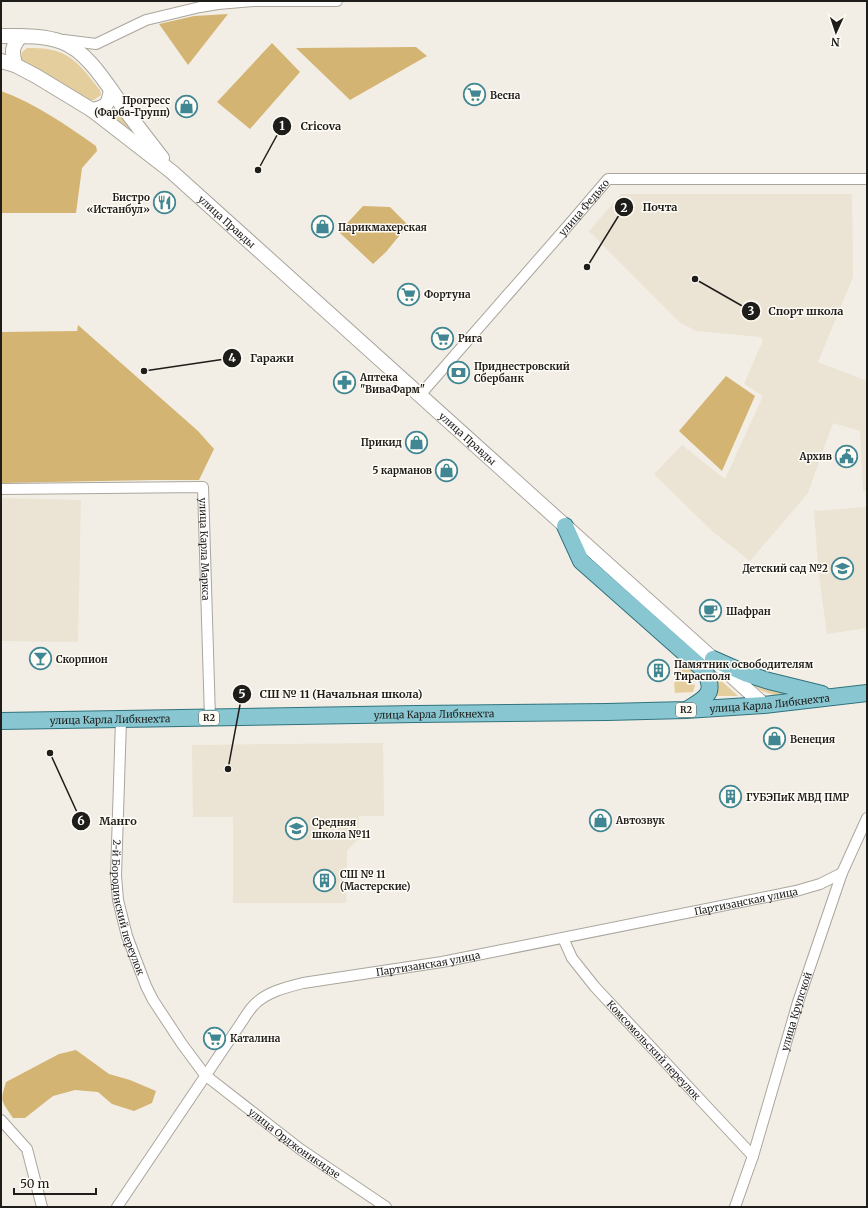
<svg xmlns="http://www.w3.org/2000/svg" width="868" height="1208" font-family="Merriweather,serif">
<style>
.built{fill:#ebe3d3}
.green{fill:#e5ce9d}
.forest{fill:#d4b472}
.lines{fill:none;stroke-linecap:round;stroke-linejoin:round}
.minor-casing{stroke:#aaa69d;stroke-width:12}
.secondary-casing{stroke:#aaa69d;stroke-width:16}
.primary-casing{stroke:#30737e;stroke-width:18}
.minor{stroke:#fff;stroke-width:10}
.secondary{stroke:#fff;stroke-width:14}
.primary{stroke:#88c7d2;stroke-width:16}
.labels{text-anchor:middle;stroke-width:3;stroke-linejoin:round;paint-order:stroke}
.shield{fill:#fffcf6;stroke:#62605c;stroke-width:1}
.shield-label{font-size:9px;font-weight:bold;fill:#1f1d1a}
.poi-label{font-size:10px;font-weight:bold;fill:#1f1d1a;stroke:#fffcf6;text-anchor:start}
.street-label{font-size:10px;fill:#1f1d1a;stroke:#fffcf6}
.leader{fill:none;stroke:#1f1d1a;stroke-width:1.5}
.callout-dot{fill:#1f1d1a;stroke:#fffcf6;stroke-width:1.5}
.mark-label{font-size:12px;text-anchor:middle;font-weight:bold;fill:#fff}
.callout-label{font-size:11px;text-anchor:middle;font-weight:bold;fill:#1f1d1a;stroke:#fffcf6;stroke-width:3;stroke-linejoin:round;paint-order:stroke}
</style>
<rect width="100%" height="100%" fill="#f3eee5"/>
<g class="built">
<path d="M 621,194 L 852,194 L 853,277 L 818,362 L 867,381 L 867,491 L 863,491 L 860,431 L 833,423 L 808,493 L 750,561 L 712,531 L 654,474 L 682,445 L 725,479 L 763,396 L 744,384 L 763,340 L 760,337 L 696,331 L 679,322 L 589,231 Z"/>
<path d="M 1,498 L 81,500 L 78,642 L 1,641 Z"/>
<path d="M 867,507 L 867,628 L 827,634 L 819,576 L 814,511 Z"/>
<path d="M 383,743 L 384,816 L 359,816 L 359,838 L 347,851 L 346,903 L 233,903 L 233,817 L 193,817 L 192,745 Z"/>
</g>
<g class="green">
<path d="M 27,48 C 35,48 44,48 52,50 C 74,54 87,74 100,90 L 101,95 L 94,100 L 90,100 L 21,60 L 22,52 Z"/>
<path d="M 109,109 L 115,109 L 132,131 L 109,114 Z"/>
<path d="M 685,664 L 699,675 L 697,681 L 676,674 L 681,666 Z"/>
<path d="M 714,674 L 738,696 L 715,696 Z"/>
<path d="M 743,678 L 805,693 L 774,695 L 762,691 Z"/>
<path d="M 676,679 L 695,685 L 693,692 L 675,693 L 674,684 Z"/>
</g>
<g class="forest">
<path d="M 228,14 L 188,65 L 159,24 L 194,16 Z"/>
<path d="M 272,43 L 300,72 L 250,129 L 217,102 Z"/>
<path d="M 416,47 L 427,56 L 350,100 L 296,48 Z"/>
<path d="M 1,91 C 35,103 66,125 96,146 L 97,151 L 82,168 L 76,213 L 1,213 Z"/>
<path d="M 363,206 L 390,207 L 408,225 L 386,252 L 373,264 L 339,232 Z"/>
<path d="M 78,325 L 198,431 L 214,449 L 199,480 L 155,480 L 1,483 L 1,332 L 77,331 Z"/>
<path d="M 726,376 L 755,396 L 722,471 L 679,431 Z"/>
<path d="M 76,1050 L 109,1074 L 130,1080 L 156,1091 L 152,1103 L 134,1111 L 112,1104 L 98,1092 L 75,1090 L 53,1096 L 25,1118 L 13,1118 C 1,1100 0,1102 6,1082 L 59,1054 Z"/>
</g>
<g class="lines">
<defs>
<g id="minor">
<path d="M 64,40 L 96,44 L 146,20 L 200,7 L 218,4 L 253,1 L 337,1"/>
<path id="s1" d="M 420,395 L 572,221 L 608,179 L 867,179"/>
<path id="s2" d="M 1,489 L 203,487 L 210,718"/>
<path id="s3" d="M 121,720 L 116,876 L 118,900 L 127,936 L 146,986 L 153,1000 L 182,1044 L 205,1075 L 300,1149 L 386,1207"/>
<path id="s4" d="M 563,938 L 572,958 L 595,987 L 753,1156"/>
<path d="M 1,1120 L 27,1149 L 42,1207"/>
<path id="s5" d="M 117,1207 L 241,1023 C 245,1017 249,1010 254,1005 C 266,992 287,987 303,983 L 442,962 L 796,891 L 820,884 L 842,873"/>
<path id="s6" d="M 735,1207 L 753,1156 L 798,1002 L 842,873 L 867,818"/>
</g>
<g id="secondary">
<path d="M 1,36 C 21,36 43,35 62,42 C 87,51 106,83 121,104 C 134,122 148,140 162,158"/>
<path id="s7" d="M 1,61 L 15,65 L 36,76 L 92,110 L 172,172 L 764,705"/>
<path d="M 15,65 C 12,51 11,47 21,36"/>
<path d="M 92,110 C 107,107 108,105 111,90"/>
</g>
<g id="primary">
<path d="M 565,526 L 581,561 L 704,670 C 717,693 706,698 688,709"/>
<path d="M 713,659 L 747,674 L 769,681 L 822,694"/>
<path id="s8" d="M 1,721 L 416,714 L 607,712 L 686,710 L 764,705 L 867,693"/>
</g>
</defs>
<use href="#minor" class="minor-casing"/>
<use href="#secondary" class="secondary-casing"/>
<use href="#primary" class="primary-casing"/>
<use href="#minor" class="minor"/>
<use href="#secondary" class="secondary"/>
<use href="#primary" class="primary"/>
</g>
<defs>
<symbol id="supermarket-ring" viewBox="-11 -11 22 22"><circle r="9.5" fill="#fffcf6" stroke="#418693" stroke-width="1.5"/><path d="M-6-5.5h2.5l.6 2H6L4.5 2H-2.5L-4.4-4H-6ZM-1.5 3.2a1.3 1.3 0 1 0 .1 0ZM3 3.2a1.3 1.3 0 1 0 .1 0Z" fill="#418693"/></symbol>
<symbol id="shop-ring" viewBox="-11 -11 22 22"><circle r="9.5" fill="#fffcf6" stroke="#418693" stroke-width="1.5"/><path d="M-5-2.5h2.3a2.7 3.5 0 0 1 5.4 0H5L5.5 6h-11ZM-1.5-2.5h3a1.5 2.3 0 0 0-3 0Z" fill="#418693"/></symbol>
<symbol id="restaurant-ring" viewBox="-11 -11 22 22"><circle r="9.5" fill="#fffcf6" stroke="#418693" stroke-width="1.5"/><path d="M-5-6h1v4h1v-4h1v4h1v-4h1v5L-1.5 .5V6h-2V.5L-5-1ZM5-6V6H3V1.5H1.5Q1.5-4 5-6Z" fill="#418693"/></symbol>
<symbol id="bank-ring" viewBox="-11 -11 22 22"><circle r="9.5" fill="#fffcf6" stroke="#418693" stroke-width="1.5"/><path d="M-6-4H6V4H-6ZM0-2.3a2.3 2.3 0 1 0 0 4.6a2.3 2.3 0 1 0 0-4.6Z" fill="#418693"/></symbol>
<symbol id="pharmacy-ring" viewBox="-11 -11 22 22"><circle r="9.5" fill="#fffcf6" stroke="#418693" stroke-width="1.5"/><path d="M-2-6h4v4h4v4h-4v4h-4v-4h-4v-4h4Z" fill="#418693"/></symbol>
<symbol id="civic-ring" viewBox="-11 -11 22 22"><circle r="9.5" fill="#fffcf6" stroke="#418693" stroke-width="1.5"/><path d="M-.6-6.5H3V-4.5H.6V-3L4-1V1h2V6H-6V1h2V-1L-.6-3ZM-1.2 2.5V6h2.4V2.5Z" fill="#418693"/></symbol>
<symbol id="school-ring" viewBox="-11 -11 22 22"><circle r="9.5" fill="#fffcf6" stroke="#418693" stroke-width="1.5"/><path d="M0-5L7-2L0 1L-7-2ZM-4 1L0 2.5L4 1V4Q0 6-4 4Z" fill="#418693"/></symbol>
<symbol id="cafe-ring" viewBox="-11 -11 22 22"><circle r="9.5" fill="#fffcf6" stroke="#418693" stroke-width="1.5"/><path d="M-5.5-4.5H6V0H3Q3 3.5 0 3.5H-2.5Q-5.5 3.5-5.5 0ZM3-3.2v2h1.7v-2ZM-6 4.5H4V6H-6Z" fill="#418693"/></symbol>
<symbol id="bar-ring" viewBox="-11 -11 22 22"><circle r="9.5" fill="#fffcf6" stroke="#418693" stroke-width="1.5"/><path d="M-6-5H6L.8 .8V4.5H3.5V6h-7V4.5H-.8V.8Z" fill="#418693"/></symbol>
<symbol id="building-ring" viewBox="-11 -11 22 22"><circle r="9.5" fill="#fffcf6" stroke="#418693" stroke-width="1.5"/><path d="M-4-6H4V6H1V3H-1V6H-4ZM-2.5-4.3h1.7v1.8h-1.7ZM.8-4.3h1.7v1.8H.8ZM-2.5-1h1.7V.8h-1.7ZM.8-1h1.7V.8H.8Z" fill="#418693"/></symbol>
</defs>
<g fill-rule="evenodd">
<use href="#supermarket-ring" x="462" y="82" width="25" height="25"/>
<use href="#shop-ring" x="174" y="94" width="25" height="25"/>
<use href="#restaurant-ring" x="152" y="190" width="25" height="25"/>
<use href="#shop-ring" x="310" y="214" width="25" height="25"/>
<use href="#supermarket-ring" x="396" y="282" width="25" height="25"/>
<use href="#supermarket-ring" x="430" y="326" width="25" height="25"/>
<use href="#bank-ring" x="446" y="360" width="25" height="25"/>
<use href="#pharmacy-ring" x="332" y="370" width="25" height="25"/>
<use href="#shop-ring" x="404" y="430" width="25" height="25"/>
<use href="#civic-ring" x="834" y="444" width="25" height="25"/>
<use href="#shop-ring" x="434" y="458" width="25" height="25"/>
<use href="#school-ring" x="830" y="556" width="25" height="25"/>
<use href="#cafe-ring" x="698" y="598" width="25" height="25"/>
<use href="#bar-ring" x="28" y="646" width="25" height="25"/>
<use href="#building-ring" x="646" y="658" width="25" height="25"/>
<use href="#shop-ring" x="762" y="726" width="25" height="25"/>
<use href="#building-ring" x="718" y="784" width="25" height="25"/>
<use href="#shop-ring" x="588" y="808" width="25" height="25"/>
<use href="#school-ring" x="284" y="816" width="25" height="25"/>
<use href="#building-ring" x="312" y="868" width="25" height="25"/>
<use href="#supermarket-ring" x="202" y="1026" width="25" height="25"/>
</g>
<g class="labels">
<g class="shield">
<rect x="676" y="703" width="20" height="14" rx="3"/>
<rect x="199" y="711" width="20" height="14" rx="3"/>
</g>
<g class="shield-label">
<text x="686" y="713">R2</text>
<text x="209" y="721">R2</text>
</g>
<g class="poi-label">
<text x="490" y="99">Весна</text>
<text x="170" y="104" text-anchor="end">Прогресс<tspan x="170" dy="12">(Фарба-Групп)</tspan></text>
<text x="150" y="201" text-anchor="end">Бистро<tspan x="150" dy="12">«Истанбул»</tspan></text>
<text x="338" y="231">Парикмахерская</text>
<text x="424" y="298">Фортуна</text>
<text x="458" y="342">Рига</text>
<text x="474" y="370">Приднестровский<tspan x="474" dy="12">Сбербанк</tspan></text>
<text x="360" y="381">Аптека<tspan x="360" dy="12">"ВиваФарм"</tspan></text>
<text x="402" y="446" text-anchor="end">Прикид</text>
<text x="832" y="460" text-anchor="end">Архив</text>
<text x="432" y="474" text-anchor="end">5 карманов</text>
<text x="828" y="572" text-anchor="end">Детский сад №2</text>
<text x="726" y="615">Шафран</text>
<text x="56" y="663">Скорпион</text>
<text x="674" y="668">Памятник освободителям<tspan x="674" dy="12">Тирасполя</tspan></text>
<text x="790" y="743">Венеция</text>
<text x="746" y="801">ГУБЭПиК МВД ПМР</text>
<text x="616" y="824">Автозвук</text>
<text x="312" y="826">Средняя<tspan x="312" dy="12">школа №11</tspan></text>
<text x="340" y="878">СШ № 11<tspan x="340" dy="12">(Мастерские)</tspan></text>
<text x="230" y="1042">Каталина</text>
</g>
<g class="street-label">
<text dy="4" stroke="none"><textPath href="#s1" startOffset="249">улица Федько</textPath></text>
<text dy="4" stroke="none"><textPath href="#s7" startOffset="279">улица Правды</textPath></text>
<text dy="4" stroke="none"><textPath href="#s7" startOffset="603">улица Правды</textPath></text>
<text dy="4" stroke="none"><textPath href="#s2" startOffset="264">улица Карла Маркса</textPath></text>
<text dy="4" stroke="none"><textPath href="#s8" startOffset="769">улица Карла Либкнехта</textPath></text>
<text dy="4" stroke="none"><textPath href="#s8" startOffset="433">улица Карла Либкнехта</textPath></text>
<text dy="4" stroke="none"><textPath href="#s8" startOffset="109">улица Карла Либкнехта</textPath></text>
<text dy="4" stroke="none"><textPath href="#s5" startOffset="749">Партизанская улица</textPath></text>
<text dy="4" stroke="none"><textPath href="#s3" startOffset="189">2-й Бородинский переулок</textPath></text>
<text dy="4" stroke="none"><textPath href="#s5" startOffset="425">Партизанская улица</textPath></text>
<text dy="4" stroke="none"><textPath href="#s6" startOffset="205">улица Крупской</textPath></text>
<text dy="4" stroke="none"><textPath href="#s4" startOffset="145">Комсомольский переулок</textPath></text>
<text dy="4" stroke="none"><textPath href="#s3" startOffset="490">улица Орджоникидзе</textPath></text>
</g>
</g>
<path class="leader" d="M258 170L282 126M587 267L624 207M695 279L751 311M144 371L232 358M228 769L242 694M50 753L81 821"/>
<g class="callout-dot">
<circle cx="258" cy="170" r="4"/>
<circle cx="587" cy="267" r="4"/>
<circle cx="695" cy="279" r="4"/>
<circle cx="144" cy="371" r="4"/>
<circle cx="228" cy="769" r="4"/>
<circle cx="50" cy="753" r="4"/>
<circle cx="282" cy="126" r="10"/>
<circle cx="624" cy="207" r="10"/>
<circle cx="751" cy="311" r="10"/>
<circle cx="232" cy="358" r="10"/>
<circle cx="242" cy="694" r="10"/>
<circle cx="81" cy="821" r="10"/>
</g>
<g class="mark-label">
<text x="282" y="130">1</text>
<text x="624" y="212">2</text>
<text x="751" y="315">3</text>
<text x="232" y="362">4</text>
<text x="242" y="698">5</text>
<text x="81" y="825">6</text>
</g>
<g class="callout-label">
<text x="321" y="130">Cricova</text>
<text x="660" y="211">Почта</text>
<text x="806" y="315">Спорт школа</text>
<text x="272" y="362">Гаражи</text>
<text x="341" y="698">СШ № 11 (Начальная школа)</text>
<text x="118" y="825">Манго</text>
</g>
<rect width="868" height="1208" fill="none" stroke="#1f1d1a" stroke-width="4"/>
<g transform="translate(836 32) rotate(183)" stroke="#fffcf6" stroke-width="3" paint-order="stroke">
<path d="M0-3L7 15L0 10L-7 15Z" fill="#1f1d1a"/>
<text y="-6" font-size="11" font-weight="bold" text-anchor="middle" fill="#1f1d1a">N</text>
</g>
<path d="M14 1188v6h82v-6" fill="none" stroke="#1f1d1a" stroke-width="2"/>
<text x="20" y="1188" font-size="12" fill="#1f1d1a" stroke="#fffcf6" stroke-width="3" paint-order="stroke">50 m</text>
</svg>
